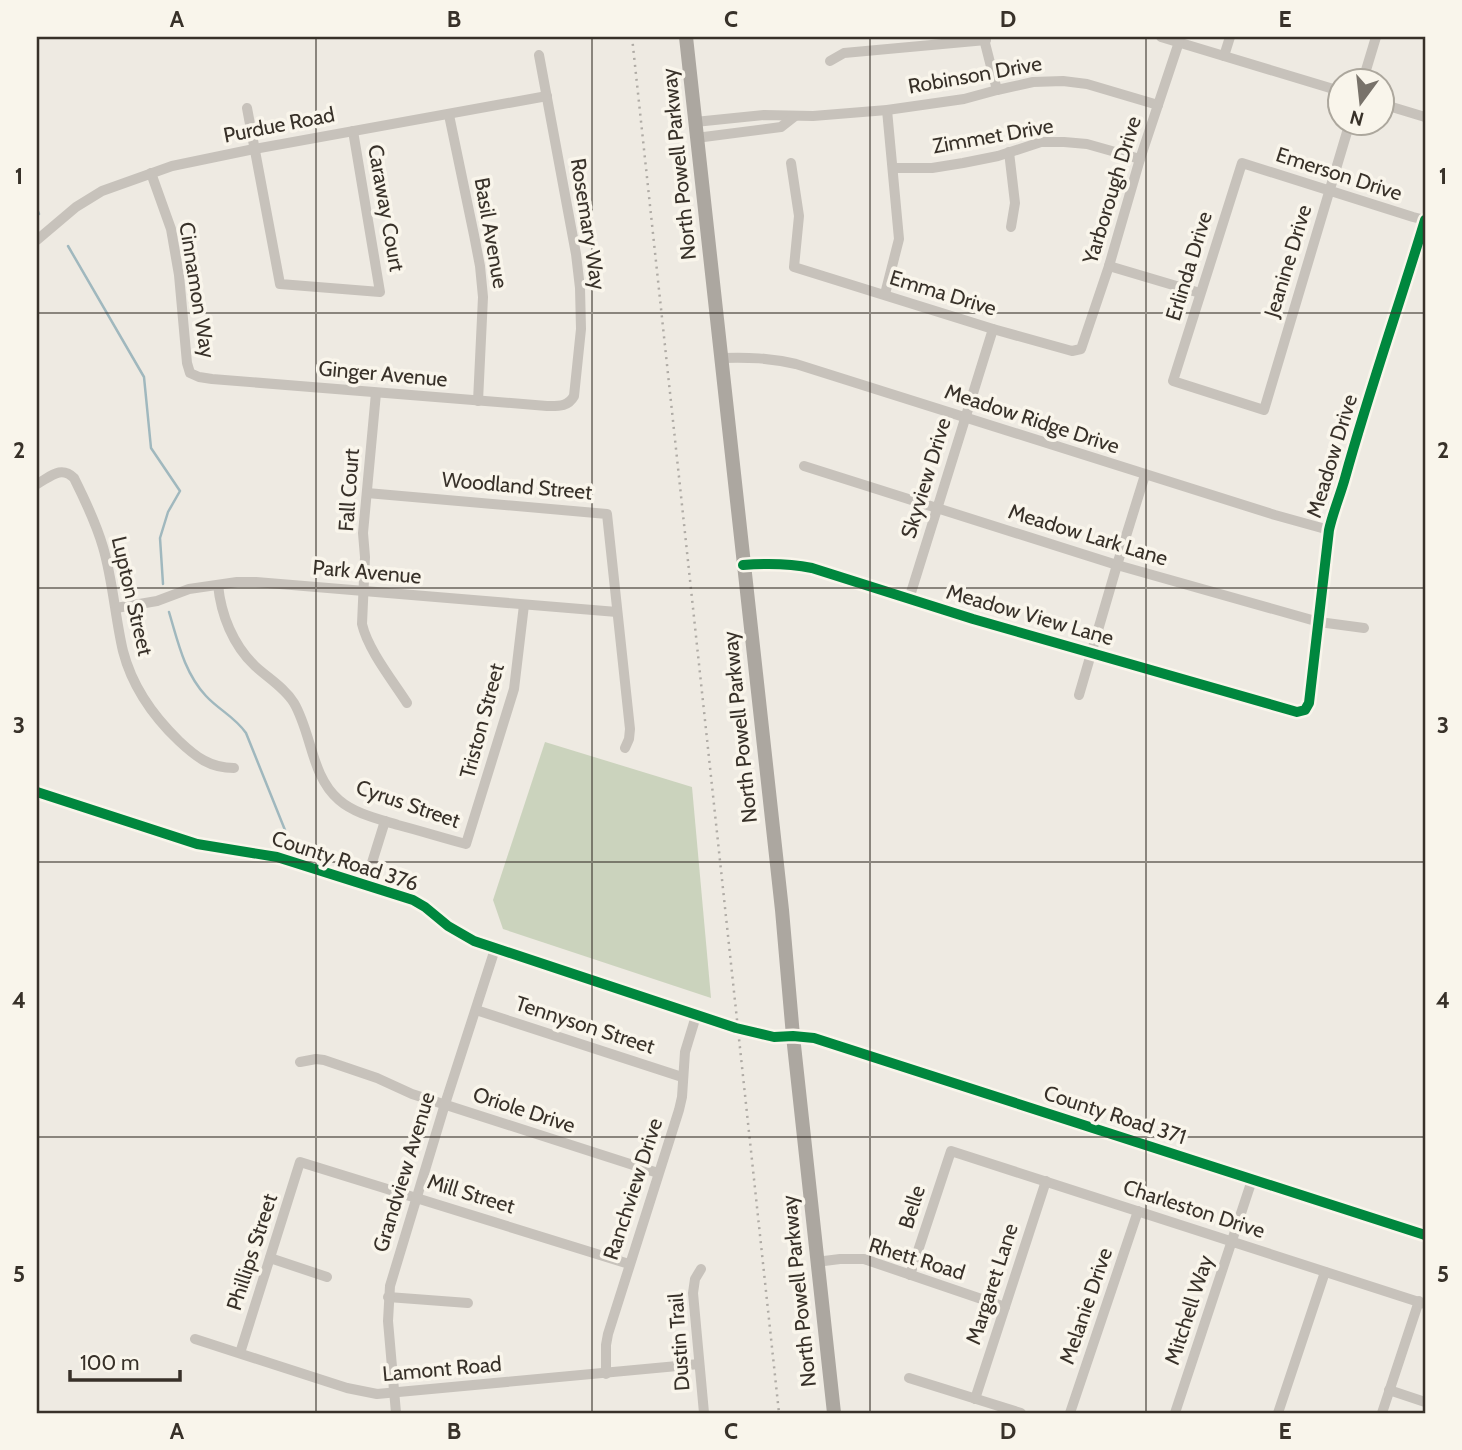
<svg xmlns="http://www.w3.org/2000/svg" width="1462" height="1450" font-family="Cabin,sans-serif">
<style>
.green{fill:#cbd3bd}
.lines{fill:none;stroke-linecap:round;stroke-linejoin:round}
.stream{stroke:#a0b8be;stroke-width:2.5}
.minor{stroke:#c7c2bb;stroke-width:10}
.major{stroke:#aca7a0;stroke-width:14}
.rail{stroke:#afaba5;stroke-width:2.5;stroke-dasharray:2 5;stroke-linecap:butt}
.cycleway-casing{stroke:#f9f5eb;stroke-width:15}
.cycleway{stroke:#00873e;stroke-width:10}
.grid{fill:none;stroke:#383129;stroke-width:2;stroke-opacity:0.55}
.labels{text-anchor:middle;stroke-width:7;stroke-linejoin:round;paint-order:stroke}
.street-label{font-size:21px;fill:#383129;stroke:#f9f5eb}
.neatline{fill:none;stroke:#383129;stroke-width:2.5}
.grid-label{font-size:23px;text-anchor:middle;font-weight:bold;fill:#383129}
</style>
<rect width="100%" height="100%" fill="#eeeae2"/>
<path class="green" d="M 545,742 L 692,787 L 711,998 L 503,929 L 493,900 Z"/>
<g class="lines">
<g class="stream">
<path d="M 37,209 L 39,214"/>
<path d="M 68,246 L 144,377 L 151,448 L 180,491 L 168,512 L 160,538 L 163,584"/>
<path d="M 169,612 C 178,642 184,672 206,696 C 219,710 235,717 246,733 L 291,845"/>
</g>
<g class="minor">
<path d="M 986,37 L 985,43 L 997,90"/>
<path d="M 1161,37 L 1340,91"/>
<path d="M 1224,56 L 1230,37"/>
<path d="M 830,61 L 844,53 L 986,40"/>
<path d="M 1363,80 L 1376,37"/>
<path d="M 1382,104 L 1425,117"/>
<path d="M 247,108 L 280,284 L 380,292 L 353,131"/>
<path d="M 449,115 L 474,235 L 480,266 L 483,297 L 478,401"/>
<path d="M 695,122 L 764,115 L 813,116 L 887,110 L 964,99 L 997,90 L 1033,82 L 1063,81 L 1087,84 L 1158,105"/>
<path d="M 1350,122 L 1264,410 L 1173,381 L 1242,163 L 1413,217 L 1425,220"/>
<path d="M 696,138 L 781,127 L 795,116"/>
<path d="M 1009,152 L 1015,203 L 1011,227"/>
<path d="M 791,163 L 799,216 L 794,267 L 993,329 L 1072,351 L 1081,349 L 1109,266 L 1140,159 L 1179,42"/>
<path d="M 893,168 L 932,168 L 963,163 L 998,156 L 1041,142 L 1064,142 L 1087,144 L 1140,159"/>
<path d="M 151,173 L 171,229 L 179,275 L 187,363 L 190,373 L 199,377 L 212,379 L 547,406 C 558,406 568,407 574,396 L 581,329 L 580,288 L 576,254 L 539,55"/>
<path d="M 37,240 L 76,207 L 102,191 L 172,166 L 254,149 L 547,96"/>
<path d="M 1109,266 L 1200,293"/>
<path d="M 885,294 L 899,239 L 887,110"/>
<path d="M 721,358 C 749,357 769,358 796,364 L 1275,515 L 1329,530"/>
<path d="M 376,393 L 363,533 L 365,557 L 362,624 C 368,650 393,681 407,703"/>
<path d="M 804,466 L 1117,565 L 1319,622 L 1364,628"/>
<path d="M 37,484 C 50,477 61,465 74,478 C 85,500 96,523 103,547 C 113,581 115,617 123,651 C 132,686 153,716 179,741 C 196,757 210,768 234,768"/>
<path d="M 367,493 L 607,514 L 630,729 L 629,739 L 625,748"/>
<path d="M 743,565 C 767,563 788,563 812,568 L 973,619 L 1297,712 L 1305,710 L 1309,703 L 1329,530 C 1333,512 1340,496 1345,478 C 1369,391 1399,306 1425,220"/>
<path d="M 218,585 C 221,615 233,645 255,666 C 268,678 285,688 294,703 C 312,734 311,776 339,800 C 355,814 379,819 398,825 C 421,831 443,838 466,844 L 514,689 L 524,605"/>
<path d="M 909,599 L 993,329"/>
<path d="M 116,608 L 157,601 L 189,589 L 237,582 L 256,582 L 617,612"/>
<path d="M 1079,695 L 1117,565 L 1145,475"/>
<path d="M 37,792 L 197,844 L 277,857 L 413,900 L 425,907 L 448,926 L 474,941 L 736,1028 L 774,1037 L 793,1036 L 814,1038 L 1425,1235"/>
<path d="M 365,885 L 385,821"/>
<path d="M 476,1010 L 682,1077"/>
<path d="M 300,1062 L 316,1059 L 324,1060 L 377,1078 L 412,1094 L 658,1173"/>
<path d="M 270,1258 L 327,1277"/>
<path d="M 816,1262 L 840,1259 L 864,1259 L 1005,1307"/>
<path d="M 701,1269 L 695,1279 L 693,1293 L 704,1413"/>
<path d="M 910,1275 L 951,1151 L 1425,1304"/>
<path d="M 388,1297 L 468,1303"/>
<path d="M 195,1339 L 347,1388 L 377,1394 L 699,1364"/>
<path d="M 240,1353 L 300,1162 L 629,1264"/>
<path d="M 606,1374 L 606,1345 L 608,1334 L 679,1110 L 682,1097 L 685,1052 L 696,1016"/>
<path d="M 909,1378 L 1021,1413"/>
<path d="M 1389,1390 L 1425,1402"/>
<path d="M 975,1399 L 1046,1181"/>
<path d="M 396,1413 L 388,1321 L 390,1286 L 445,1104 L 495,949"/>
<path d="M 1070,1413 L 1138,1211"/>
<path d="M 1175,1413 L 1252,1180"/>
<path d="M 1278,1413 L 1325,1272"/>
<path d="M 1382,1413 L 1419,1301"/>
</g>
<path class="major" d="M 686,37 L 782,910 L 793,1036 L 834,1413"/>
<path class="rail" d="M 632,37 L 779,1413"/>
<defs>
<g id="cycleway">
<path d="M 743,565 C 767,563 788,563 812,568 L 973,619 L 1297,712 L 1305,710 L 1309,703 L 1329,530 C 1333,512 1340,496 1345,478 C 1369,391 1399,306 1425,220"/>
<path d="M 37,792 L 197,844 L 277,857 L 413,900 L 425,907 L 448,926 L 474,941 L 736,1028 L 774,1037 L 793,1036 L 814,1038 L 1425,1235"/>
</g>
</defs>
<use href="#cycleway" class="cycleway-casing"/>
<use href="#cycleway" class="cycleway"/>
</g>
<path class="grid" d="M 316,37 L 316,1413M 592,37 L 592,1413M 870,37 L 870,1413M 1146,37 L 1146,1413M 37,313 L 1425,313M 37,588 L 1425,588M 37,862 L 1425,862M 37,1137 L 1425,1137"/>
<g class="labels">
<g class="street-label">
<text transform="translate(975 75) rotate(-10)" y="7">Robinson Drive</text>
<text transform="translate(279 125) rotate(-11)" y="7">Purdue Road</text>
<text transform="translate(993 136) rotate(-10)" y="7">Zimmet Drive</text>
<text transform="translate(679 164) rotate(-96)" y="7">North Powell Parkway</text>
<text transform="translate(1339 174) rotate(18)" y="7">Emerson Drive</text>
<text transform="translate(1112 190) rotate(-73)" y="7">Yarborough Drive</text>
<text transform="translate(386 208) rotate(80)" y="7">Caraway Court</text>
<text transform="translate(588 224) rotate(81)" y="7">Rosemary Way</text>
<text transform="translate(491 233) rotate(80)" y="7">Basil Avenue</text>
<text transform="translate(1288 261) rotate(-73)" y="7">Jeanine Drive</text>
<text transform="translate(1189 266) rotate(-73)" y="7">Erlinda Drive</text>
<text transform="translate(197 290) rotate(81)" y="7">Cinnamon Way</text>
<text transform="translate(943 293) rotate(17)" y="7">Emma Drive</text>
<text transform="translate(383 374) rotate(5)" y="7">Ginger Avenue</text>
<text transform="translate(1032 419) rotate(18)" y="7">Meadow Ridge Drive</text>
<text transform="translate(1332 456) rotate(-73)" y="7">Meadow Drive</text>
<text transform="translate(926 478) rotate(-73)" y="7">Skyview Drive</text>
<text transform="translate(517 486) rotate(5)" y="7">Woodland Street</text>
<text transform="translate(349 490) rotate(-86)" y="7">Fall Court</text>
<text transform="translate(1088 535) rotate(17)" y="7">Meadow Lark Lane</text>
<text transform="translate(367 572) rotate(5)" y="7">Park Avenue</text>
<text transform="translate(132 596) rotate(77)" y="7">Lupton Street</text>
<text transform="translate(1030 615) rotate(16)" y="7">Meadow View Lane</text>
<text transform="translate(482 721) rotate(-75)" y="7">Triston Street</text>
<text transform="translate(740 727) rotate(-96)" y="7">North Powell Parkway</text>
<text transform="translate(408 804) rotate(19)" y="7">Cyrus Street</text>
<text transform="translate(345 861) rotate(18)" y="7">County Road 376</text>
<text transform="translate(585 1025) rotate(18)" y="7">Tennyson Street</text>
<text transform="translate(524 1110) rotate(18)" y="7">Oriole Drive</text>
<text transform="translate(1115 1115) rotate(18)" y="7">County Road 371</text>
<text transform="translate(404 1172) rotate(-73)" y="7">Grandview Avenue</text>
<text transform="translate(633 1189) rotate(-72)" y="7">Ranchview Drive</text>
<text transform="translate(471 1194) rotate(17)" y="7">Mill Street</text>
<text transform="translate(912 1207) rotate(-72)" y="7">Belle</text>
<text transform="translate(1194 1209) rotate(18)" y="7">Charleston Drive</text>
<text transform="translate(252 1252) rotate(-72)" y="7">Phillips Street</text>
<text transform="translate(917 1259) rotate(17)" y="7">Rhett Road</text>
<text transform="translate(992 1284) rotate(-72)" y="7">Margaret Lane</text>
<text transform="translate(799 1291) rotate(-96)" y="7">North Powell Parkway</text>
<text transform="translate(1086 1306) rotate(-71)" y="7">Melanie Drive</text>
<text transform="translate(1189 1310) rotate(-72)" y="7">Mitchell Way</text>
<text transform="translate(679 1342) rotate(-94)" y="7">Dustin Trail</text>
<text transform="translate(442 1369) rotate(-5)" y="7">Lamont Road</text>
</g>
</g>
<rect width="1462" height="1450" fill="none" stroke="#f9f5eb" stroke-width="77"/>
<g transform="translate(1361 102) rotate(195)"><circle r="33" fill="#f9f5eb" stroke="#aca79d" stroke-width="2"/>
<path d="M0-5L12 26L0 18L-12 26Z" fill="#78726a"/>
<text y="-10" font-size="19" font-weight="bold" text-anchor="middle" fill="#383129">N</text>
</g>
<path d="M70 1370v10h110v-10" fill="none" stroke="#383129" stroke-width="3.5"/>
<text x="80" y="1370" font-size="21" fill="#383129" stroke="#f9f5eb" stroke-width="5" paint-order="stroke">100 m</text>
<rect x="38" y="38" width="1386" height="1374" class="neatline"/>
<g class="grid-label">
<text x="177" y="27">A</text>
<text x="454" y="27">B</text>
<text x="731" y="27">C</text>
<text x="1008" y="27">D</text>
<text x="1285" y="27">E</text>
<text x="19" y="184">1</text>
<text x="1443" y="184">1</text>
<text x="19" y="458">2</text>
<text x="1443" y="458">2</text>
<text x="19" y="733">3</text>
<text x="1443" y="733">3</text>
<text x="19" y="1008">4</text>
<text x="1443" y="1008">4</text>
<text x="19" y="1282">5</text>
<text x="1443" y="1282">5</text>
<text x="177" y="1439">A</text>
<text x="454" y="1439">B</text>
<text x="731" y="1439">C</text>
<text x="1008" y="1439">D</text>
<text x="1285" y="1439">E</text>
</g>
</svg>
